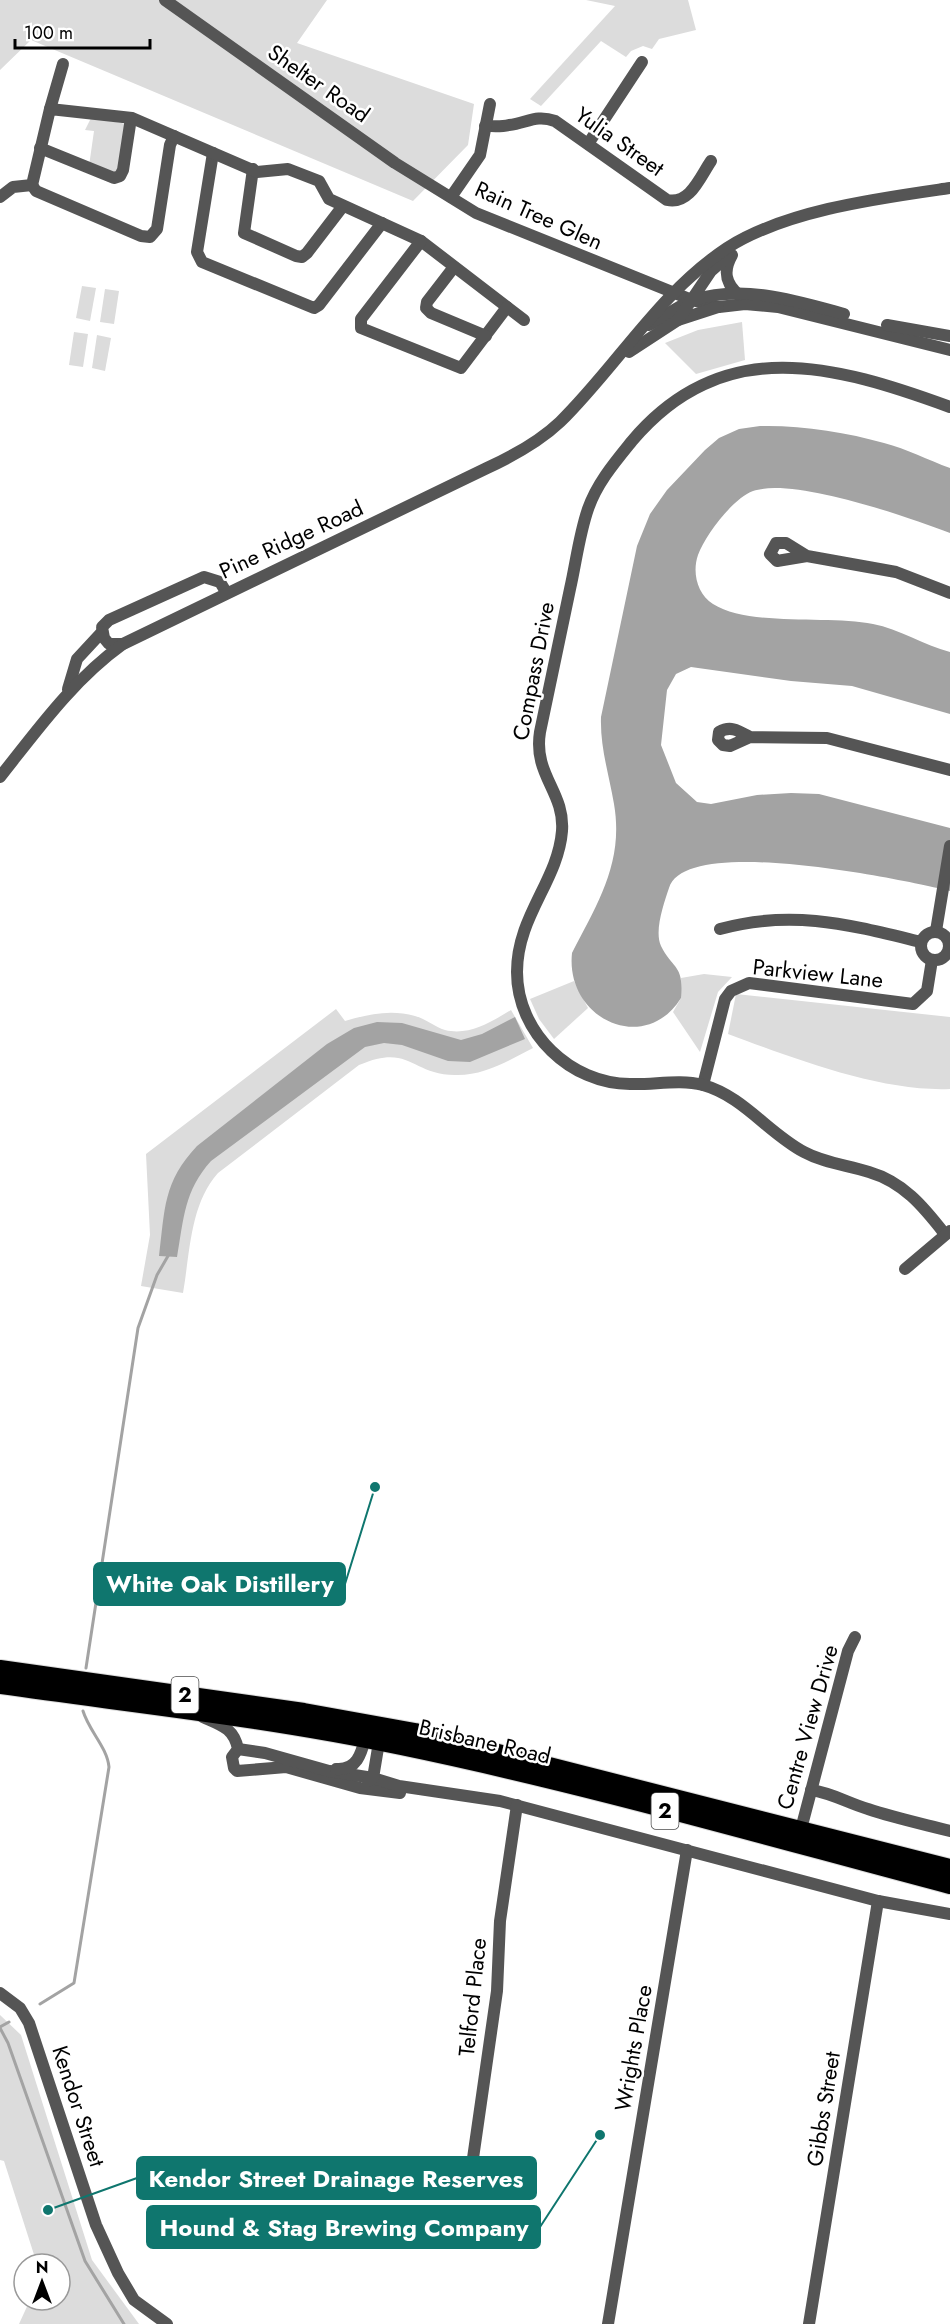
<svg xmlns="http://www.w3.org/2000/svg" width="950" height="2324" font-family="Jost,sans-serif">
<style>
.green{fill:#dcdcdc}
.water{fill:#a3a3a3}
.lines{fill:none;stroke-linecap:round;stroke-linejoin:round}
.stream{stroke:#a3a3a3;stroke-width:3}
.highway-casing{stroke:#dbdbdb;stroke-width:20}
.minor{stroke:#555;stroke-width:12}
.highway{stroke:#000;stroke-width:18}
.labels{text-anchor:middle;stroke-width:5;stroke-linejoin:round;paint-order:stroke}
.shield{fill:#fff;stroke:#4c4c4c;stroke-width:1.5}
.shield-label{font-size:21px;font-weight:bold;fill:#000}
.street-label{font-size:22px;fill:#000;stroke:#fff}
.leader{fill:none;stroke:#0f766e;stroke-width:2}
.callout-dot{fill:#0f766e;stroke:#fff;stroke-width:2}
.callout{fill:#0f766e;stroke:#0f766e;stroke-width:2}
.callout-label{font-size:24px;text-anchor:middle;font-weight:bold;fill:#fff}
</style>
<rect width="100%" height="100%" fill="#fff"/>
<g class="green">
<path d="M 0,0 L 327,0 L 297,43 L 474,104 L 468,145 L 413,201 L 31,40 L 0,70 Z"/>
<path d="M 586,0 L 688,0 L 696,30 L 659,39 L 652,49 L 643,46 L 631,51 L 626,57 L 601,41 L 541,106 L 530,99 L 615,6 Z"/>
<path d="M 91,118 L 122,123 L 126,126 L 118,174 L 89,166 L 94,131 L 85,130 Z"/>
<path d="M 82,286 L 96,288 L 90,321 L 76,318 Z"/>
<path d="M 105,289 L 119,291 L 114,324 L 100,322 Z"/>
<path d="M 742,322 L 745,360 L 696,374 L 665,343 L 698,330 Z"/>
<path d="M 74,332 L 88,334 L 83,367 L 69,365 Z"/>
<path d="M 97,335 L 111,338 L 105,371 L 92,368 Z"/>
<path d="M 704,974 L 732,977 L 718,992 L 700,1052 L 673,1012 L 681,998 L 681,978 Z"/>
<path d="M 574,981 L 588,1008 L 554,1039 L 539,1019 L 530,999 Z"/>
<path d="M 736,994 L 950,1017 L 950,1089 C 880,1092 793,1058 728,1034 Z"/>
<path d="M 336,1009 L 345,1021 C 369,1014 391,1009 415,1016 C 426,1019 435,1027 445,1030 C 469,1036 491,1022 511,1010 L 533,1048 C 508,1061 484,1076 455,1075 C 410,1074 410,1043 359,1065 L 218,1173 C 190,1204 190,1253 183,1293 L 141,1286 L 150,1235 L 146,1154 Z"/>
<path d="M 0,2015 L 21,2035 L 92,2260 L 139,2324 L 19,2324 L 30,2300 L 60,2300 L 60,2264 L 37,2264 L 4,2161 L 0,2160 Z"/>
</g>
<g class="water">
<path d="M 760,426 C 800,425 846,432 884,443 C 907,449 928,460 950,468 L 950,533 C 908,517 793,477 753,491 C 732,499 705,536 698,555 C 692,572 697,594 713,604 C 749,627 829,615 873,624 C 899,629 924,645 950,652 L 950,714 L 852,686 L 791,681 L 691,667 L 676,674 L 667,690 L 661,745 L 676,783 L 697,802 L 711,804 L 757,795 L 791,793 L 819,794 L 950,828 L 950,891 C 908,881 686,833 669,888 C 664,903 654,931 661,946 C 673,970 684,964 681,998 C 645,1056 565,1019 572,953 C 598,903 624,862 614,804 C 609,774 600,748 601,717 L 637,546 L 650,514 L 667,490 L 705,450 L 719,438 L 739,429 Z"/>
<path d="M 515,1017 L 525,1039 L 470,1062 L 448,1061 L 402,1045 L 384,1043 L 365,1047 L 211,1161 C 184,1191 184,1218 177,1257 L 159,1256 C 165,1209 163,1182 197,1146 L 327,1044 L 354,1028 L 377,1022 L 402,1023 L 461,1040 L 482,1034 Z"/>
</g>
<g class="lines">
<g class="stream">
<path d="M 86,1668 L 138,1328 L 157,1275 L 168,1256"/>
<path d="M 40,2004 L 74,1983 L 109,1767 C 107,1747 89,1731 83,1711"/>
<path d="M 0,2027 L 9,2022"/>
<path d="M 0,2028 L 8,2043 L 85,2261 L 124,2324"/>
</g>
<defs>
<g id="highway">
<path d="M 0,1669 L 304,1712 L 415,1732 L 950,1868"/>
<path d="M 0,1685 C 133,1704 269,1718 401,1746 C 585,1784 768,1837 950,1885"/>
</g>
</defs>
<use href="#highway" class="highway-casing"/>
<g class="minor">
<path d="M 165,0 L 395,163 L 476,213 L 692,300 L 719,307 L 745,304 L 778,307 L 950,350"/>
<path d="M 50,109 L 63,64"/>
<path d="M 485,126 C 493,126 501,127 509,125 C 527,123 536,114 555,121 L 667,200 C 690,205 700,177 711,161"/>
<path d="M 588,144 L 642,62"/>
<path d="M 40,148 L 114,178 L 120,176 L 123,170 L 131,118"/>
<path d="M 213,153 L 197,252 L 202,262 L 314,308 L 319,305 L 382,223"/>
<path d="M 253,169 L 244,233 L 296,256 L 302,257 L 307,253 L 343,206"/>
<path d="M 32,185 L 36,191 L 141,236 L 150,237 L 157,229 L 170,145 L 174,136"/>
<path d="M 0,197 L 13,187 L 32,185 L 50,109 L 132,118 L 257,172 L 288,169 L 319,181 L 329,199 L 421,241 L 524,320"/>
<path d="M 451,197 L 480,155 L 490,104"/>
<path d="M 421,241 L 361,319 L 361,328 L 461,368 L 507,307"/>
<path d="M 732,255 C 723,271 725,283 739,295"/>
<path d="M 454,267 L 427,302 L 426,308 L 431,313 L 486,336"/>
<path d="M 678,320 L 718,307"/>
<path d="M 649,325 C 663,318 679,305 694,300 C 743,284 797,301 844,314"/>
<path d="M 887,325 L 950,336"/>
<path d="M 629,352 L 678,320 L 711,271 L 727,257"/>
<path d="M 807,556 L 777,561 L 770,554 L 776,543 L 786,543 L 807,556 L 896,572 L 950,593"/>
<path d="M 123,644 L 109,644 L 104,638 L 102,627 L 109,620 L 204,577 L 220,582 L 226,592"/>
<path d="M 68,689 L 77,659 L 102,632"/>
<path d="M 750,737 C 739,731 731,725 719,732 L 718,740 L 723,745 L 730,746 L 750,737 L 827,738 L 950,770"/>
<path d="M 0,777 C 38,729 73,680 123,644 L 487,468 C 513,456 539,442 560,422 C 617,366 659,293 727,248 C 786,210 881,198 950,188"/>
<path d="M 720,929 C 793,909 850,925 921,942"/>
<path d="M 936,931 L 950,846"/>
<circle cx="935" cy="946" r="14"/>
<path d="M 703,1085 L 725,999 L 731,991 L 749,983 L 913,1004 L 927,991 L 932,960"/>
<path d="M 944,1233 C 923,1206 903,1182 869,1172 C 847,1165 824,1163 804,1152 C 768,1133 743,1096 703,1085 C 679,1079 654,1085 630,1084 C 571,1084 517,1033 517,972 C 517,916 558,881 562,831 C 565,792 533,775 540,732 C 550,684 560,637 570,589 C 576,563 579,535 588,509 C 597,483 615,462 632,441 C 723,333 835,365 950,407"/>
<path d="M 905,1269 L 950,1231"/>
<path d="M 203,1717 C 221,1725 234,1728 238,1749 L 232,1757 L 234,1768 L 237,1771 L 286,1767 L 360,1788 L 400,1793"/>
<path d="M 238,1749 L 265,1753 L 329,1771 L 373,1778 L 399,1786 L 500,1801 L 878,1901 L 950,1914"/>
<path d="M 336,1769 C 359,1771 362,1750 367,1732"/>
<path d="M 368,1781 L 373,1778 L 380,1736"/>
<path d="M 811,1790 C 832,1793 848,1803 868,1809 C 895,1818 923,1824 950,1831"/>
<path d="M 801,1829 L 848,1651 L 855,1637"/>
<path d="M 0,1993 L 20,2008 L 29,2023 L 96,2225 L 118,2273 L 134,2300 L 167,2324"/>
<path d="M 468,2193 L 497,1991 L 500,1921 L 517,1805"/>
<path d="M 608,2324 L 687,1850"/>
<path d="M 809,2324 L 878,1901"/>
</g>
<use href="#highway" class="highway"/>
</g>
<g class="labels">
<g class="shield">
<rect x="171.5" y="1677" width="27" height="36" rx="4.5"/>
<rect x="651.5" y="1793" width="27" height="36" rx="4.5"/>
</g>
<g class="shield-label">
<text x="185" y="1702">2</text>
<text x="665" y="1818">2</text>
</g>
<g class="street-label">
<text transform="translate(319 83) rotate(35)" y="8">Shelter Road</text>
<text transform="translate(620 141) rotate(35)" y="8">Yulia Street</text>
<text transform="translate(539 215) rotate(24)" y="8">Rain Tree Glen</text>
<text transform="translate(291 539) rotate(-25)" y="8">Pine Ridge Road</text>
<text transform="translate(533 671) rotate(-79)" y="8">Compass Drive</text>
<text transform="translate(818 973) rotate(6)" y="8">Parkview Lane</text>
<text transform="translate(807 1727) rotate(-74)" y="8">Centre View Drive</text>
<text transform="translate(485 1741) rotate(13)" y="8">Brisbane Road</text>
<text transform="translate(472 1997) rotate(-84)" y="8">Telford Place</text>
<text transform="translate(633 2048) rotate(-80)" y="8">Wrights Place</text>
<text transform="translate(79 2106) rotate(72)" y="8">Kendor Street</text>
<text transform="translate(823 2109) rotate(-81)" y="8">Gibbs Street</text>
</g>
</g>
<path class="leader" d="M375 1487L345 1584M48 2210L137 2178M600 2135L540 2227"/>
<g class="callout-dot">
<circle cx="375" cy="1487" r="6"/>
<circle cx="48" cy="2210" r="6"/>
<circle cx="600" cy="2135" r="6"/>
</g>
<g class="callout">
<rect x="94" y="1563" width="251" height="42" rx="6"/>
<rect x="137" y="2157" width="399" height="42" rx="6"/>
<rect x="147" y="2206" width="393" height="42" rx="6"/>
</g>
<g class="callout-label">
<text x="220" y="1592">White Oak Distillery</text>
<text x="336" y="2187">Kendor Street Drainage Reserves</text>
<text x="344" y="2236">Hound &amp; Stag Brewing Company</text>
</g>
<g transform="translate(42 2282)"><circle r="28" fill="#ffffff" stroke="#999999" stroke-width="1.5"/>
<path d="M0-4.5L10 22L0 15L-10 22Z" fill="#000000"/>
<text y="-9" font-size="16" font-weight="bold" text-anchor="middle" fill="#000000">N</text>
</g>
<path d="M15 39v9h135v-9" fill="none" stroke="#000000" stroke-width="3"/>
<text x="24" y="39" font-size="18" fill="#000000" stroke="#ffffff" stroke-width="4.5" paint-order="stroke">100 m</text>
</svg>
